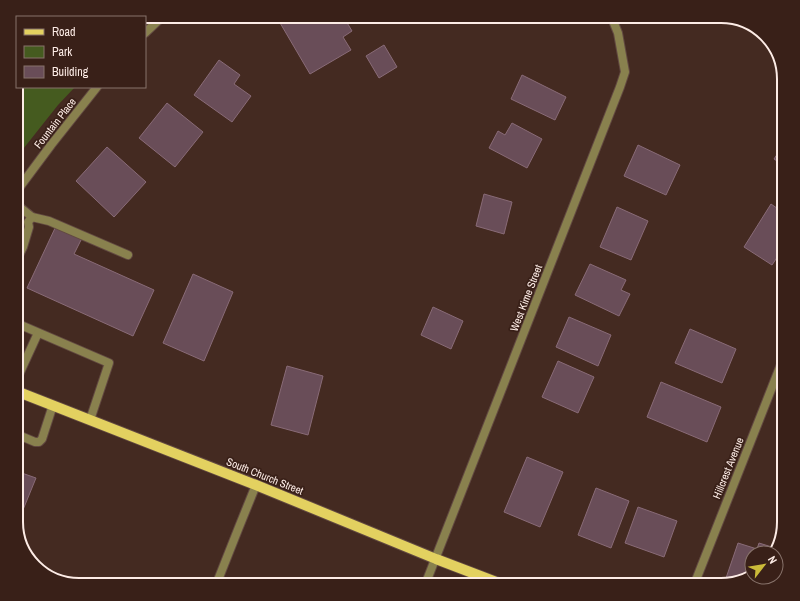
<svg xmlns="http://www.w3.org/2000/svg" width="800" height="601" font-family="'Archivo Narrow',sans-serif">
<style>
.green{fill:#455b1f}
.building{fill:#694d58;stroke:#896b77}
.lines{fill:none;stroke-linecap:round;stroke-linejoin:round}
.service-casing{stroke:#624941;stroke-width:10}
.minor-casing{stroke:#624941;stroke-width:10}
.primary-casing{stroke:#624941;stroke-width:12}
.service{stroke:#89814e;stroke-width:8}
.minor{stroke:#89814e;stroke-width:8}
.primary{stroke:#e3d160;stroke-width:10}
.labels{text-anchor:middle;stroke-width:3.5;stroke-linejoin:round;paint-order:stroke}
.street-label{font-size:11px;fill:#fdece6;stroke:#392018}
.rim{fill:none;stroke:#fdece6;stroke-width:2}
</style>
<rect width="100%" height="100%" fill="#442a21"/>
<path class="green" d="M 17,72 L 17,87 L 75,87 L 58,105 L 16,158 L 16,74 Z"/>
<g class="building">
<path d="M 276,16 L 343,16 L 352,31 L 343,37 L 351,50 L 310,74 Z"/>
<path d="M 384,45 L 397,67 L 379,78 L 366,56 Z"/>
<path d="M 219,60 L 240,75 L 234,84 L 251,96 L 232,122 L 194,95 Z"/>
<path d="M 522,75 L 566,97 L 555,120 L 511,99 Z"/>
<path d="M 167,103 L 203,132 L 175,167 L 139,138 Z"/>
<path d="M 512,123 L 542,139 L 527,168 L 489,148 L 498,131 L 505,135 Z"/>
<path d="M 784,144 L 784,180 L 777,175 L 783,165 L 774,159 Z"/>
<path d="M 638,145 L 680,165 L 666,195 L 624,176 Z"/>
<path d="M 107,147 L 146,182 L 114,217 L 76,181 Z"/>
<path d="M 484,194 L 512,202 L 504,234 L 476,226 Z"/>
<path d="M 771,204 L 784,213 L 784,247 L 772,265 L 744,247 Z"/>
<path d="M 617,207 L 648,221 L 631,260 L 600,247 Z"/>
<path d="M 56,226 L 82,238 L 74,254 L 154,290 L 133,336 L 27,288 Z"/>
<path d="M 590,264 L 626,280 L 621,290 L 630,294 L 619,316 L 575,295 Z"/>
<path d="M 193,274 L 233,292 L 204,361 L 163,343 Z"/>
<path d="M 433,307 L 463,321 L 451,349 L 421,335 Z"/>
<path d="M 569,317 L 611,335 L 598,366 L 556,347 Z"/>
<path d="M 690,329 L 736,349 L 722,383 L 675,363 Z"/>
<path d="M 558,361 L 594,377 L 578,413 L 542,397 Z"/>
<path d="M 287,366 L 323,376 L 308,435 L 271,425 Z"/>
<path d="M 661,382 L 721,407 L 707,442 L 647,417 Z"/>
<path d="M 527,457 L 563,472 L 540,527 L 504,512 Z"/>
<path d="M 16,471 L 36,478 L 16,527 Z"/>
<path d="M 596,488 L 629,501 L 611,548 L 578,535 Z"/>
<path d="M 638,507 L 677,521 L 664,557 L 625,543 Z"/>
<path d="M 738,543 L 757,549 L 759,543 L 775,548 L 774,553 L 752,553 L 752,576 L 749,579 L 724,584 Z"/>
</g>
<g class="lines">
<defs>
<g id="service">
<path d="M 16,204 L 32,217 L 49,221 L 128,255"/>
<path d="M 16,261 L 23,247 L 29,227 L 28,222 L 32,217"/>
<path d="M 16,323 L 109,363 L 90,420"/>
<path d="M 16,381 L 38,333"/>
<path d="M 16,434 L 35,442 L 39,442 L 42,439 L 53,405"/>
<path d="M 216,585 L 239,527 L 256,485"/>
</g>
<g id="minor">
<path d="M 145,33 L 163,16"/>
<path d="M 16,192 L 51,145 L 97,87"/>
<path d="M 425,585 L 620,87 L 625,72 L 618,33 L 611,16"/>
<path d="M 694,585 L 780,367 L 784,360"/>
</g>
<path id="primary" d="M 16,391 L 256,485 L 436,559 L 504,585"/>
</defs>
<use href="#service" class="service-casing"/>
<use href="#minor" class="minor-casing"/>
<use href="#primary" class="primary-casing"/>
<use href="#service" class="service"/>
<use href="#minor" class="minor"/>
<use href="#primary" class="primary"/>
</g>
<g class="labels">
<g class="street-label">
<text transform="translate(55 123) rotate(-52)" y="4">Fountain Place</text>
<text transform="translate(526 298) rotate(-69)" y="4">West Kime Street</text>
<text transform="translate(728 468) rotate(-68)" y="4">Hillcrest Avenue</text>
<text transform="translate(265 476) rotate(22)" y="4">South Church Street</text>
</g>
</g>
<path d="M0 0H800V601H0ZM79 23H721A56 56 0 0 1 777 79V522A56 56 0 0 1 721 578H79A56 56 0 0 1 23 522V79A56 56 0 0 1 79 23Z" fill="#392018" fill-rule="evenodd"/>
<path class="rim" d="M79 23H721A56 56 0 0 1 777 79V522A56 56 0 0 1 721 578H79A56 56 0 0 1 23 522V79A56 56 0 0 1 79 23Z"/>
<rect x="16" y="16" width="130" height="72" fill="#392018" stroke="#87726a"/>
<rect x="24" y="29" width="20" height="6" fill="#e3d160" stroke="#87726a"/>
<text x="52" y="36" font-size="12" fill="#fdece6">Road</text>
<rect x="24" y="46" width="20" height="12" fill="#455b1f" stroke="#87726a"/>
<text x="52" y="56" font-size="12" fill="#fdece6">Park</text>
<rect x="24" y="66" width="20" height="12" fill="#694d58" stroke="#87726a"/>
<text x="52" y="76" font-size="12" fill="#fdece6">Building</text>
<g transform="translate(764 565) rotate(59)"><circle r="19" fill="#392018" stroke="#87726a"/>
<path d="M0-3L7 15L0 10L-7 15Z" fill="#cbba39"/>
<text y="-6" font-size="11" font-weight="bold" text-anchor="middle" fill="#fdece6">N</text>
</g>
</svg>
